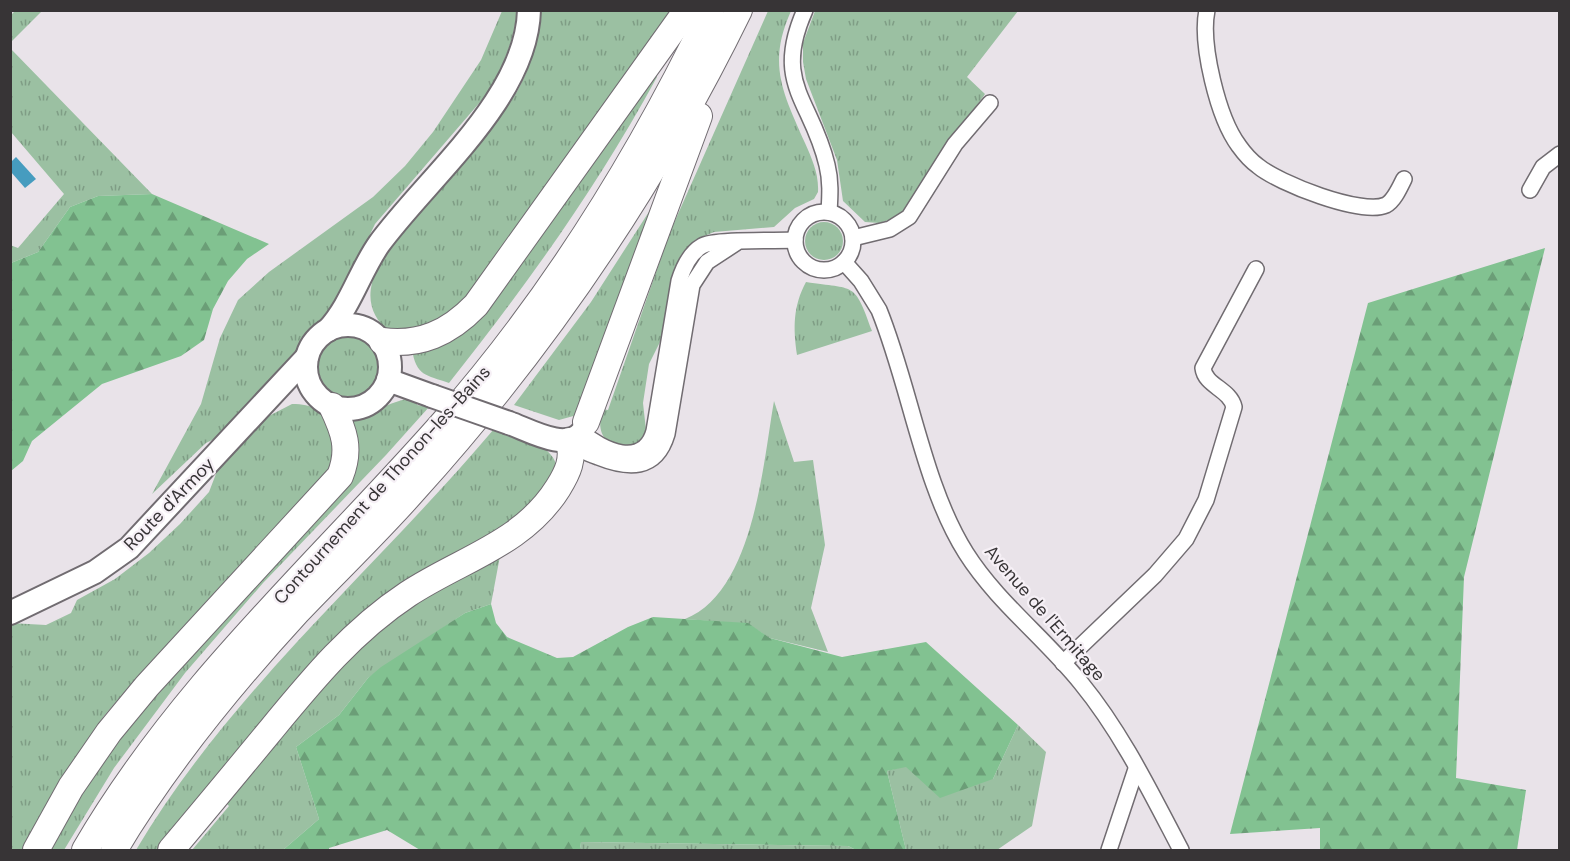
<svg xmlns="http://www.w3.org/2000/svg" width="1570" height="861" font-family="'DM Sans',sans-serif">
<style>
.grass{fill:url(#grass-tufts)}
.forest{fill:url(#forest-firs)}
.water{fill:#469cbf}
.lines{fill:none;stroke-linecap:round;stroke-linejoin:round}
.minor-casing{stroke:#716c71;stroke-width:18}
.secondary-casing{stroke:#716c71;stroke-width:26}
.trunk-casing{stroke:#716c71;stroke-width:28}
.minor{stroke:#fff;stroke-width:15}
.secondary{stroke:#fff;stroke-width:22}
.trunk{stroke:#fff;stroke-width:26}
.secondary-bridge-casing{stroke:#716c71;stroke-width:26;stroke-linecap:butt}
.secondary-bridge{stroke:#fff;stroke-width:22}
.labels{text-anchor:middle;stroke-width:4.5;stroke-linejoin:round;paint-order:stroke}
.street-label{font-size:18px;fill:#373436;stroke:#f6f0f6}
</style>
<defs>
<pattern id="grass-tufts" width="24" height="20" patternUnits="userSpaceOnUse" patternTransform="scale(1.5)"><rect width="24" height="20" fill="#9bc0a2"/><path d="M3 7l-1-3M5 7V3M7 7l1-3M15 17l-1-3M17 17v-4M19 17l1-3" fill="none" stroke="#7f9d85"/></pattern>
<pattern id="forest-firs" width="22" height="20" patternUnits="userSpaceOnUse" patternTransform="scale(1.5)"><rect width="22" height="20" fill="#82c291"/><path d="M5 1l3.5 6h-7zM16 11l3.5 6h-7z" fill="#6b9e77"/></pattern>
</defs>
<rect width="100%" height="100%" fill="#e9e3e9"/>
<g class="grass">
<path d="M 15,11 L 42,11 L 11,42 L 11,15 Z"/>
<path d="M 502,11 L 517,11 C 514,41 503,67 487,94 L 375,224 L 331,316 L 308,335 L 298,354 L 218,437 L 206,443 L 152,494 L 201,404 L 220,338 L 238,300 L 269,272 L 373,197 L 405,166 L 433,132 L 481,60 Z"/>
<path d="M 540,11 L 671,11 L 465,299 L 428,327 L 389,332 C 374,319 367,303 372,283 C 378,258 399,238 415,219 C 447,180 483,143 511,101 C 529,75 538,42 540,11 Z"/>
<path d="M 768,11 L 791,11 C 767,64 783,93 805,143 C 812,159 819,174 818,192 L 814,199 L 795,208 L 774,227 L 714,232 L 695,240 L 681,255 L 672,277 L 661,340 L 649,364 L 643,403 L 646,430 L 641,440 L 631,446 C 604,448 595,432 603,409 L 608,410 L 670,232 Z"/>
<path d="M 815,11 L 1018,11 L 967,77 L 985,94 L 926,178 L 913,202 L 894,222 L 892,219 L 879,223 L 865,222 L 843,201 L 837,160 L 806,79 L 803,62 L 803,43 Z"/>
<path d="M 11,49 L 152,194 L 98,196 L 70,207 L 38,252 L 11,263 L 10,245 L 18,248 L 64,194 L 11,132 Z"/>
<path d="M 655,73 L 657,77 C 596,189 528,283 449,383 C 426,375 416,376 412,349 L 432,344 Z"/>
<path d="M 661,193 L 577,415 L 559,420 L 514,405 L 591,302 Z"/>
<circle cx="824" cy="241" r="19"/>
<path d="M 806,282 C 855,290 854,280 872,331 L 797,355 C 793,328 793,306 806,282 Z"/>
<circle cx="349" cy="367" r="31"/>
<path d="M 407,399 L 416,399 L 417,405 L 429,407 L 386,455 L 263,583 L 185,673 L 114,768 L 64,850 L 45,850 L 105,750 L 338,490 L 347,419 C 370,417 385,403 407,399 Z"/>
<path d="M 774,401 L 794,462 L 813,460 L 825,545 L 811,608 L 828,652 L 770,638 L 748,624 L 685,619 C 754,592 763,463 774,401 Z"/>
<path d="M 292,404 C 334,404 333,433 335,466 L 147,666 L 104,716 L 66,771 L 23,850 L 11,850 L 10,623 L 46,625 L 71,613 L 77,600 L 115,579 L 149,553 L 180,524 L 209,492 L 219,466 L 263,419 Z"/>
<path d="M 494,429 C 515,437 553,442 557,468 L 528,514 L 409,584 L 161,850 L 136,850 C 231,690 375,570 494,429 Z"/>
<path d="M 500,556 L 491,604 L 465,613 L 368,678 L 339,715 L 296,747 L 319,819 L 283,850 L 192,850 L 229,806 L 225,802 L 345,658 L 407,607 Z"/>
<path d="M 1018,725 L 1046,752 L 1032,826 L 997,850 L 906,850 L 887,771 L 905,766 L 993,779 Z"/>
<path d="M 581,842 L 848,846 L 856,850 L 580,850 Z"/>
</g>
<g class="forest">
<path d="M 152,194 L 269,244 L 247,259 L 228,281 L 213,309 L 204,340 L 181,356 L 102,384 L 32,441 L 23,461 L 11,471 L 11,263 L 38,252 L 70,207 L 98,196 Z"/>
<path d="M 1545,248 L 1464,577 L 1456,778 L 1526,790 L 1517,850 L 1320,850 L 1320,828 L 1230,834 L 1368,303 Z"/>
<path d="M 491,604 L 496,623 L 507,637 L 557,658 L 573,657 L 628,627 L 653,617 L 748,623 L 770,638 L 842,657 L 926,642 L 1018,725 L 993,779 L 940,798 L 906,767 L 887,771 L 906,850 L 856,850 L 848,846 L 581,842 L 580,850 L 420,850 L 387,830 L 329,848 L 329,850 L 283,850 L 319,819 L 296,747 L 339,715 L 368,678 L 381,667 L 465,613 Z"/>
</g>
<path class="water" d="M 16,157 L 36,179 L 25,188 L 11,172 L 11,162 Z"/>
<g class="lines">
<defs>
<g id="minor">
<path d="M 805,10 C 772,84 812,100 827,165 C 831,181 830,196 829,212"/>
<path d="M 1207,10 C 1200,44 1218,118 1239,146 C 1244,153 1251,161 1258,166 C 1278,183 1362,216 1386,205 C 1394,201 1400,187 1404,179"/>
<path d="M 1530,190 L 1543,167 L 1560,154"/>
<circle cx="824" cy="241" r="29"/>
<path d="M 853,238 L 890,229 L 909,217 L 955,144 L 990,103"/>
<path d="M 844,262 L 861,281 L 879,310 C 910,386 923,485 966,553 C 997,602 1045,638 1081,683 C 1122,733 1151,793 1181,850"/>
<path d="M 582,432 C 602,451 644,469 654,431 L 679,281 C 683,268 690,253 702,246 C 714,239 777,241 795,240"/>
<path d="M 569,441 C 577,449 587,453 598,457 C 628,469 656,471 667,434 L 692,285 L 707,262 L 736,243"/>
<path d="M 1063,663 L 1155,575 L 1186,539 L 1206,500 L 1234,407 C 1230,389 1205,386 1203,368 L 1256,269"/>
<path d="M 1109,850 L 1136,769"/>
</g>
<g id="secondary">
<circle cx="348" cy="367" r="42"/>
<path d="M 328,330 C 351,305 360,271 379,244 C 428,177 527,98 529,10"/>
<path d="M 388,380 L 432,396"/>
<path d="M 509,423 C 529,430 566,452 582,432"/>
<path d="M 10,613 L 95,572 L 129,548 L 307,357"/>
</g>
<g id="trunk">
<path d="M 382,341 C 420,346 449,333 476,305 L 687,10"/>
<path d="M 586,422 L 699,116"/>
<path d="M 36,850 L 71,787 L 109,732 L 147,686 L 340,476 C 351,449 344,431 332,406"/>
<path d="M 85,850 C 181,685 320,563 444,422 C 552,299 640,157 711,10"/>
<path d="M 114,850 C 165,764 229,686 297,612 C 336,571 377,532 414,490 C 545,345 653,186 739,10"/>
<path d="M 171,850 C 204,811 237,771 270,731 C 312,680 352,631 408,594 C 461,559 523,544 558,488 C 568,472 574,459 569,441"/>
</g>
</defs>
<use href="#minor" class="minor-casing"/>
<use href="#secondary" class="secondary-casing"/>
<use href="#trunk" class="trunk-casing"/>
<use href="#minor" class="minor"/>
<use href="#secondary" class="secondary"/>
<use href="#trunk" class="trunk"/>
<defs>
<path id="secondary-bridge" d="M 432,396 L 509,423"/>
</defs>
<use href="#secondary-bridge" class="secondary-bridge-casing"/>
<use href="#secondary-bridge" class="secondary-bridge"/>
</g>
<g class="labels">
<g class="street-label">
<text transform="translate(382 485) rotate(-48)" y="6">Contournement de Thonon-les-Bains</text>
<text transform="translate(169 504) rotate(-46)" y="6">Route d'Armoy</text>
<text transform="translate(1045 613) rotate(49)" y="6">Avenue de l'Ermitage</text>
</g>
</g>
<rect width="1570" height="861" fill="none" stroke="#373436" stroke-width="24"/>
</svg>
